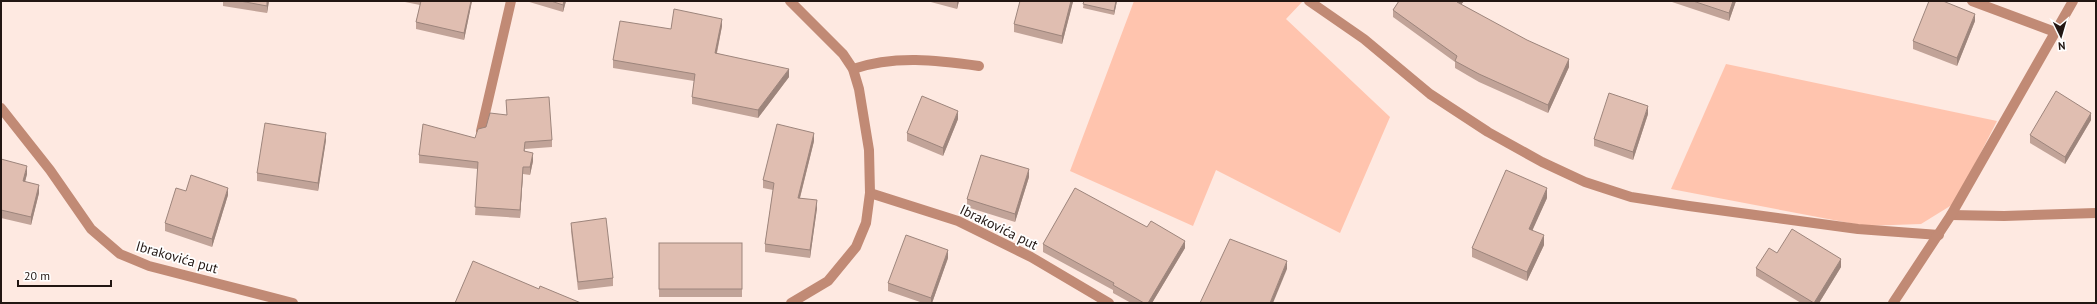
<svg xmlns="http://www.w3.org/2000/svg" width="2097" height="304" font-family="'PT Sans',sans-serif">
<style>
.green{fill:#ffc4ae}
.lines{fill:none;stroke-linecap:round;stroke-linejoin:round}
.lane{stroke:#c18a75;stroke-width:10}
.street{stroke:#c18a75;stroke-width:10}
.wall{fill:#c1a398}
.shaded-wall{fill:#9d857c}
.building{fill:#e0beb1;stroke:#9d857c}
.labels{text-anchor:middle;stroke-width:3.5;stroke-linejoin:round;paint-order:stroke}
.street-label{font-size:14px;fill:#221612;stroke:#fff}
</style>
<rect width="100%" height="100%" fill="#fee9e1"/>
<g class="green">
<path d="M 1134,1 L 1303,1 L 1286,19 L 1390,117 L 1340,233 L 1216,170 L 1193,226 L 1070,171 Z"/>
<path d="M 1726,64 L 1997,121 L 1955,203 L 1921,224 L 1865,226 L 1671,189 Z"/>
</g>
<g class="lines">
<g class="lane">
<path d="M 853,69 C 894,55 937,60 979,66"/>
<path d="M 481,131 L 511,1"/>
</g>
<g class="street">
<path d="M 790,1 L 843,54 L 853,69 L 859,89 L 869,150 L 870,193 L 866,223 L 856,247 L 828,281 L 791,303"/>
<path d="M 1309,1 L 1364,39 L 1430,94 L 1488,132 L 1542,162 L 1585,182 L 1631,197 L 1689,206 L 1858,229 L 1939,235"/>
<path d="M 1972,1 L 2055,32"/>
<path d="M 1,108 L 50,170 L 91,229 L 120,254 L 149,266 L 293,303"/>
<path d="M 870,193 L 958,221 L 1031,257 L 1109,303"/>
<path d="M 1951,215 L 2004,216 L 2096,213"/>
<path d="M 1893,303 L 1951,215 L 2073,1"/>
</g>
</g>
<g class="wall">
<path d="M 223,1 L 269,1 L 267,13 L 223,6 Z"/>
<path d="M 400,1 L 472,1 L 464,40 L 416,29 L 416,22 L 420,5 Z"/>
<path d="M 526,1 L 566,1 L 563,12 Z"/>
<path d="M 927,1 L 959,1 L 957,9 Z"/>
<path d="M 1073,1 L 1062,44 L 1014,32 L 1014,24 Z"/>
<path d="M 1084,1 L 1117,1 L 1114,15 L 1083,8 Z"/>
<path d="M 1396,1 L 1464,1 L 1461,4 L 1569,67 L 1548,113 L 1479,82 L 1455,68 L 1455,62 L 1393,17 L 1393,10 L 1398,2 Z"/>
<path d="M 1669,1 L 1736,1 L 1729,21 Z"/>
<path d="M 1975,21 L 1957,66 L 1913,49 L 1913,41 Z"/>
<path d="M 722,26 L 717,53 L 789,77 L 758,118 L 692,104 L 692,97 L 694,81 L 613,68 L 613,60 L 671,29 Z"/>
<path d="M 506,100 L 552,140 L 552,147 L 525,149 L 525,151 L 533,161 L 530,175 L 523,174 L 520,218 L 475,215 L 478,169 L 419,163 L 419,155 L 475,138 L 486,127 L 507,115 Z"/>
<path d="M 1648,114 L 1633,160 L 1594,146 L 1594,139 Z"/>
<path d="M 958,119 L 943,156 L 907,141 L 907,133 Z"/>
<path d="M 2091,120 L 2065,164 L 2030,143 L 2030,135 Z"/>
<path d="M 326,140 L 318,191 L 257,181 L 257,173 Z"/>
<path d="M 814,141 L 800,198 L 817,208 L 810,258 L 765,252 L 765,244 L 773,190 L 763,188 L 763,180 Z"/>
<path d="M 1,159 L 27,174 L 25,182 L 39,193 L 31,225 L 1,218 Z"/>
<path d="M 1029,177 L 1015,222 L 967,207 L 967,199 Z"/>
<path d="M 228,195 L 212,247 L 165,231 L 165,223 Z"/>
<path d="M 1547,198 L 1532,230 L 1544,245 L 1527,281 L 1472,257 L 1472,248 Z"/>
<path d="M 571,223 L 613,278 L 613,286 L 578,290 L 571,231 Z"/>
<rect x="659" y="243" width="83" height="54"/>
<path d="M 1043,244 L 1185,248 L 1152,303 L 1131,303 L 1113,293 L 1113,290 L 1043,252 Z"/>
<path d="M 948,258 L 932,303 L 923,303 L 888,291 L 888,283 Z"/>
<path d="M 1841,267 L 1819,303 L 1801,303 L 1756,276 L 1756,268 Z"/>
</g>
<g class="shaded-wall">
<path d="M 267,1 L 269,1 L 267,13 Z"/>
<path d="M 471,1 L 472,1 L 464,40 L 464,33 Z"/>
<path d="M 564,1 L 566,1 L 563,12 L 563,5 Z"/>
<path d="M 957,1 L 959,1 L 957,9 Z"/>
<path d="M 1071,1 L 1073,1 L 1073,2 L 1062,44 L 1062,36 Z"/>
<path d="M 1116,1 L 1117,1 L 1114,15 L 1114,11 Z"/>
<path d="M 1458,1 L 1464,1 L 1457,10 L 1457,2 Z"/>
<path d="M 1733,1 L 1736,1 L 1729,21 L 1729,13 Z"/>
<path d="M 1975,14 L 1975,21 L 1957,66 L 1957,58 Z"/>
<path d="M 722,19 L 722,26 L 715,61 L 715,53 Z"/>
<path d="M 1569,59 L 1569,67 L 1548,113 L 1548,105 Z"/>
<path d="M 789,69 L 789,77 L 758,118 L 758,110 Z"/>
<path d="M 1648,106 L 1648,114 L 1633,160 L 1633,152 Z"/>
<path d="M 958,111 L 958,119 L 943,156 L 943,148 Z"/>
<path d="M 2091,113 L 2091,120 L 2065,164 L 2065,157 Z"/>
<path d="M 326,133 L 326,140 L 318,191 L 318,183 Z"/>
<path d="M 814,133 L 814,141 L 798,205 L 798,198 Z"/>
<path d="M 533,153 L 533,161 L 530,175 L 530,167 Z"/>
<path d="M 27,166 L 27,174 L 23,189 L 23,181 Z"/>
<path d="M 523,167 L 523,174 L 520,218 L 520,210 Z"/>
<path d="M 1029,169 L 1029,177 L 1015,222 L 1015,214 Z"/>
<path d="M 39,185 L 39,193 L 31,225 L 31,217 Z"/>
<path d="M 228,188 L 228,195 L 212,247 L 212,239 Z"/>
<path d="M 1547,188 L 1547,198 L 1529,238 L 1529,229 Z"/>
<path d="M 817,200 L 817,208 L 810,258 L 810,250 Z"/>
<path d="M 1544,235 L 1544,245 L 1527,281 L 1527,272 Z"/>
<path d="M 1185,241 L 1185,248 L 1152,303 L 1148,303 Z"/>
<path d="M 948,250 L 948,258 L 932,303 L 931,303 L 931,298 Z"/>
<path d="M 1841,259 L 1841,267 L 1819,303 L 1814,303 Z"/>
<path d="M 1287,261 L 1287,269 L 1273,303 L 1270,303 Z"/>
</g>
<g class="building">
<path d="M 240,1 L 267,1 L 267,6 Z"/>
<path d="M 421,1 L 471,1 L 464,33 L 416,22 Z"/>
<path d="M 551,1 L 564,1 L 563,5 Z"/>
<path d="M 1020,1 L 1071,1 L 1062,36 L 1014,24 Z"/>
<path d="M 1084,1 L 1116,1 L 1114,11 L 1083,4 Z"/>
<path d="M 1399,1 L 1458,1 L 1457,2 L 1527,40 L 1569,59 L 1548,105 L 1479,74 L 1455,61 L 1457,56 L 1393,10 Z"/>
<path d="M 1693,1 L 1733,1 L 1729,13 Z"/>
<path d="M 1929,1 L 1943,1 L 1975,14 L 1957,58 L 1913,41 Z"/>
<path d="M 674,9 L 722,19 L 715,53 L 789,69 L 758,110 L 692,97 L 695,74 L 613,60 L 620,21 L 671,29 Z"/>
<path d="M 2056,91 L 2091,113 L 2065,157 L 2030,135 Z"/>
<path d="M 1609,93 L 1648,106 L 1633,152 L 1594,139 Z"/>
<path d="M 922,96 L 958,111 L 943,148 L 907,133 Z"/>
<path d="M 549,97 L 552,140 L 525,142 L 524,151 L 533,153 L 530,167 L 523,167 L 520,210 L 475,207 L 478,162 L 419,155 L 423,124 L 475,138 L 478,129 L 486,127 L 490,113 L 507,115 L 506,100 Z"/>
<path d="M 265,123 L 326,133 L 318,183 L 257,173 Z"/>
<path d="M 777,124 L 814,133 L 798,198 L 817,200 L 810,250 L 765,244 L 774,183 L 763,180 Z"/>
<path d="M 981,155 L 1029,169 L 1015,214 L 967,199 Z"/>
<path d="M 1,159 L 27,166 L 23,181 L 39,185 L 31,217 L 1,210 Z"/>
<path d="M 1506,170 L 1547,188 L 1529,229 L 1544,235 L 1527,272 L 1472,248 Z"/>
<path d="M 191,175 L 228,188 L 212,239 L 165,223 L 176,188 L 186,191 Z"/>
<path d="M 1075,188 L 1147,227 L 1151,221 L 1185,241 L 1148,303 L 1144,303 L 1113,285 L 1114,283 L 1043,244 Z"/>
<path d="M 606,218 L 613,278 L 578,282 L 571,223 Z"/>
<path d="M 1792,229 L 1841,259 L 1814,303 L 1756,268 L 1769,248 L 1777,253 Z"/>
<path d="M 906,235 L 948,250 L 931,298 L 888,283 Z"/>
<path d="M 1230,239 L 1287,261 L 1270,303 L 1200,303 Z"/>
<rect x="659" y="243" width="83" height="46"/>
<path d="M 473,261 L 539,289 L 540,286 L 581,303 L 455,303 Z"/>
</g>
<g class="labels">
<g class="street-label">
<text transform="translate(999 227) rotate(26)" y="5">Ibrakovića put</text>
<text transform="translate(177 257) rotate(16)" y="5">Ibrakovića put</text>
</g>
</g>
<rect width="2097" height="304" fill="none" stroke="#221612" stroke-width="4"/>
<g transform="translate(2061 36) rotate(175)" stroke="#ffffff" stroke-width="3" paint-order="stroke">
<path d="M0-3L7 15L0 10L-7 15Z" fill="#221612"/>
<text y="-6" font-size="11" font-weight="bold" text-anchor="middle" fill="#221612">N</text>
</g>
<path d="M18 280v6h93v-6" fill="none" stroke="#221612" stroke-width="2"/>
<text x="24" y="280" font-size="12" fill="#221612" stroke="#ffffff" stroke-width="3" paint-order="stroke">20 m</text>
</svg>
